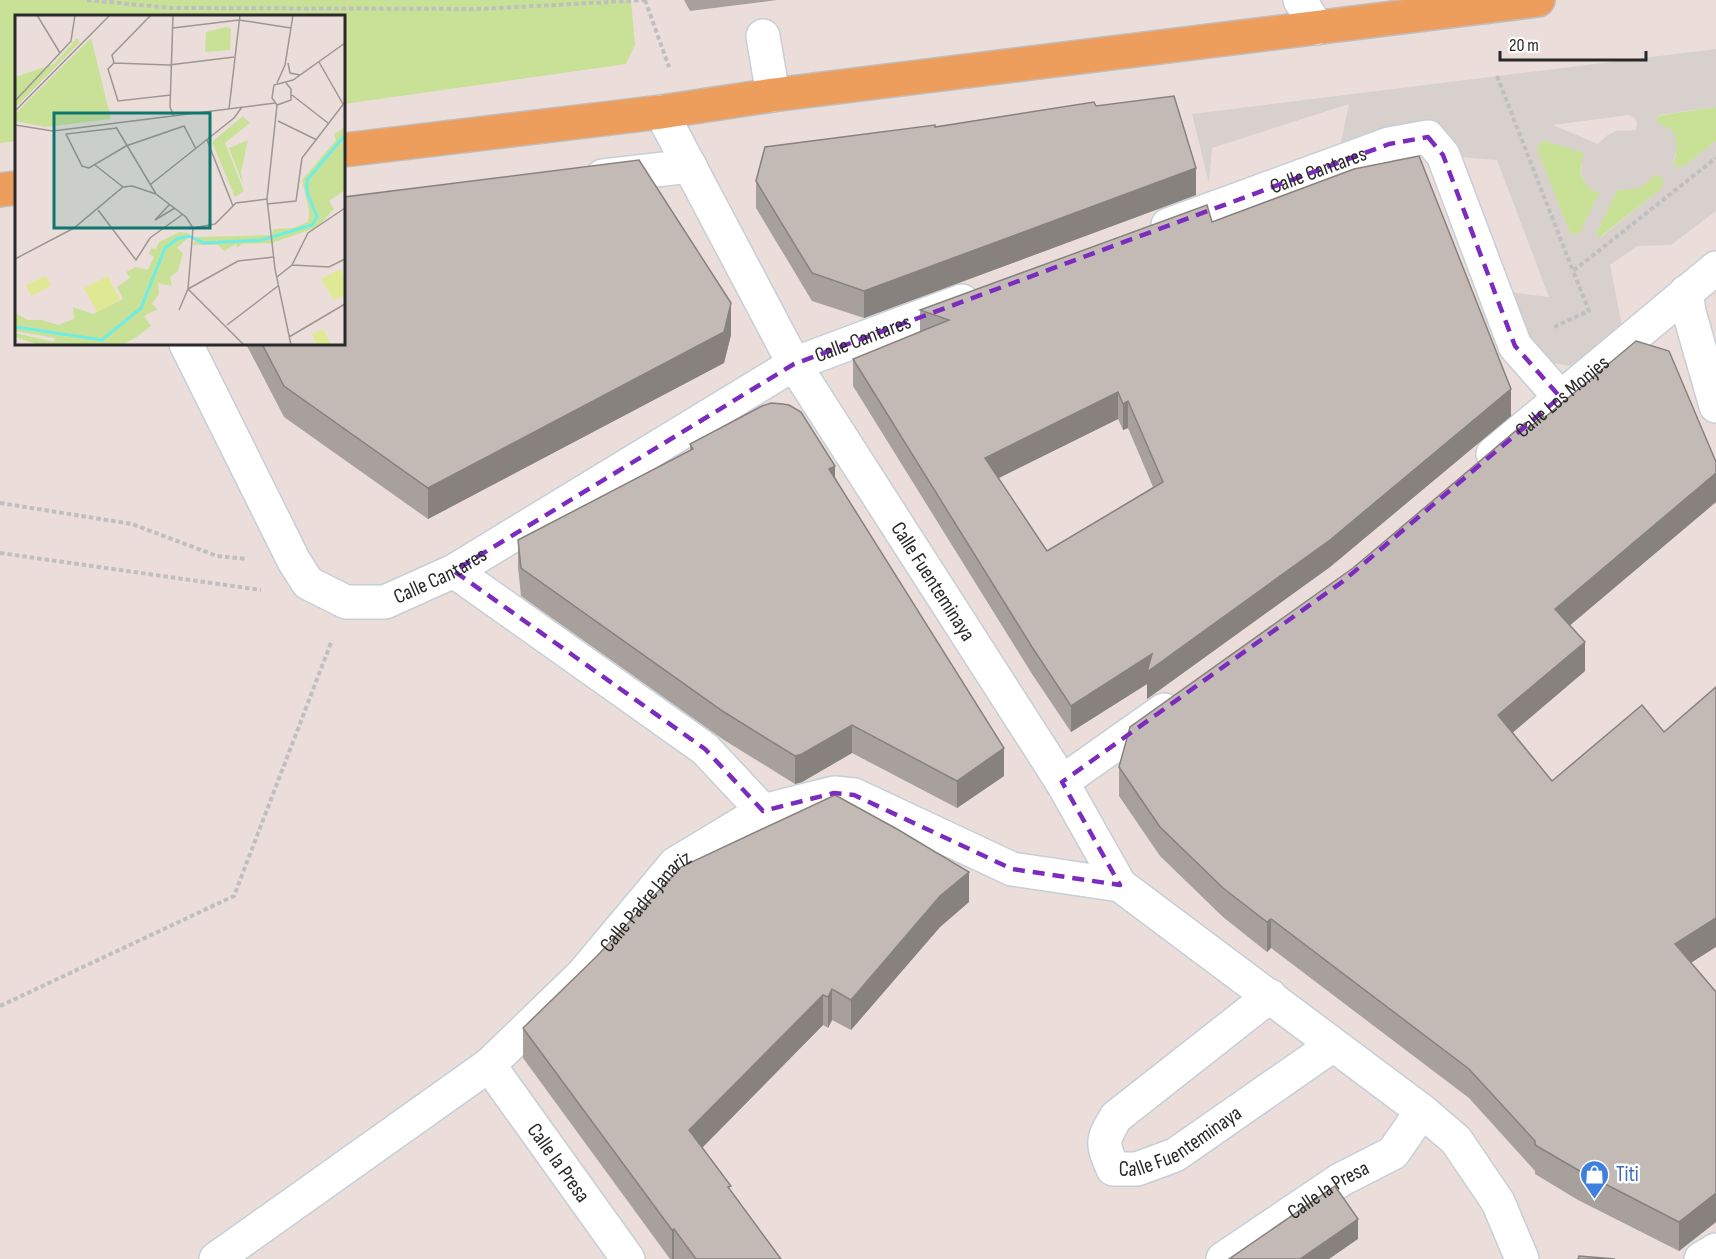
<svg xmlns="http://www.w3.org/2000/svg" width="1716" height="1259" font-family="'Sofia Sans Condensed',sans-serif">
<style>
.green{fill:#c8e197}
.plaza{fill:#d7d0cd;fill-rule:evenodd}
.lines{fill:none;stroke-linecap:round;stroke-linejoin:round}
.street-casing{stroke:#c6ced6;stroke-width:36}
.primary-casing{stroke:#bfbfbf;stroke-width:36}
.path{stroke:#bfbfbf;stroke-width:4;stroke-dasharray:4.5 3;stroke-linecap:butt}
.street{stroke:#fff;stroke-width:33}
.primary{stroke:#ee9e5c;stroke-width:33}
.wall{fill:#a8a09d;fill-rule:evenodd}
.shaded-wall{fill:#88827f}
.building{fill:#c3bab6;stroke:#88827f;stroke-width:1.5;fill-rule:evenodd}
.marked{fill:none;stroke:#7b2cbf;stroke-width:4.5;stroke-dasharray:12 8;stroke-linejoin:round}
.labels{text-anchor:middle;stroke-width:5;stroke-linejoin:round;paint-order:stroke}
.street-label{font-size:21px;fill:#292929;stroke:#fff}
.shop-label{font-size:21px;fill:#366cbe;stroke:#fff;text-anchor:start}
.inset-river{fill:none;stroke:#6eece5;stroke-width:3}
.inset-road{fill:none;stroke:#9d9693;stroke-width:1.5}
.view{fill:#0f766e;fill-opacity:0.15;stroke:#0f766e;stroke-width:3}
.inset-edge{fill:none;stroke:#292929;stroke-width:3}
</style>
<rect width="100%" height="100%" fill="#ebdeda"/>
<g class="green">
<path d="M 0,0 L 631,0 L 635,45 L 626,64 L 344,104 L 344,16 L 16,16 L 16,141 L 0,143 Z"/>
<path d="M 1716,107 L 1716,141 L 1683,167 L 1673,166 L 1676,154 L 1657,122 L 1656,116 Z"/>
<path d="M 1543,140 L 1586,153 C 1575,176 1581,180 1600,192 L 1579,235 L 1570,233 L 1536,149 Z"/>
<path d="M 1654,174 L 1663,178 L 1663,183 L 1661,189 L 1600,237 L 1597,237 L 1596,234 L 1617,190 L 1624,190 L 1648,182 Z"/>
</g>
<path class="plaza" d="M 1716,49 L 1716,107 L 1659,115 L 1656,117 L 1657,122 L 1674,132 L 1677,144 L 1673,166 L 1683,167 L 1716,141 L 1716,211 L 1671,245 L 1637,246 L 1610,265 L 1622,326 L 1574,367 L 1554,363 L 1541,357 L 1532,349 L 1509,292 L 1549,297 L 1497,160 L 1458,157 L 1393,128 L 1341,142 L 1349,104 L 1212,148 L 1209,183 L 1192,114 ZM 1629,115 L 1633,117 L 1637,122 L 1636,130 L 1616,131 L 1606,136 L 1598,144 L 1553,125 ZM 1543,140 L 1585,153 L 1582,158 L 1581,173 L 1584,181 L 1591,190 L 1600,192 L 1579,235 L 1570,233 L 1537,149 ZM 1654,174 L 1663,178 L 1663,183 L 1661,189 L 1601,237 L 1597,237 L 1596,234 L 1617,190 L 1634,189 L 1643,186 L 1648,182 Z"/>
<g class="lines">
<defs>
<g id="street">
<path d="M 1300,0 L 1317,28"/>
<path d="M 763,36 L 773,95"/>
<path id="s1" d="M 661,112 L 794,364 L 1062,782 L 1120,885 L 1422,1111 L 1456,1140 L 1498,1202 L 1522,1259"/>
<path d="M 603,176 L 690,166"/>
<path id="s2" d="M 1168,225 L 1389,144 L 1428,137 L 1443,155 L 1515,346 L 1560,397"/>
<path d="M 1686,292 L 1689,312 L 1716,406"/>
<path id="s3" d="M 186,344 L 294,561 L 308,583 L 346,602 L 385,602 L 454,571 L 794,364 L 962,301"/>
<path id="s4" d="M 1493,454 L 1716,268"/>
<path d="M 454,571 L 705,749 L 763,811"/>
<path d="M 1062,782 L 1164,710"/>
<path id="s5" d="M 1270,996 L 1116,1117 C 1101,1142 1102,1143 1113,1169 L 1137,1169 L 1175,1155 L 1333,1045"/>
<path id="s6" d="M 489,1065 L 628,1259"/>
<path id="s7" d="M 216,1259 L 489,1065 L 583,974 L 675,864 L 763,811 L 834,793 L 854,795 L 1012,869 L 1120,885"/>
<path id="s8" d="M 1223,1259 L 1340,1180 L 1393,1153 L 1422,1111"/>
<path d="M 1701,1259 L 1716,1250"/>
</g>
<g id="primary">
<path d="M 344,150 L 661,112 L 773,95 L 1538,0"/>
<path d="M 0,190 L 16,188"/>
</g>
</defs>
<use href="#street" class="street-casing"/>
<use href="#primary" class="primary-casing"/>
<g class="path">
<path d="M 87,0 L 172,8 L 481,9 L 645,0"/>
<path d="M 645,0 L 669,67"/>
<path d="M 1497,76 L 1573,271"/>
<path d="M 1554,327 L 1589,311 L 1573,271 L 1716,158"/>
<path d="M 0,503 L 132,524 L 217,556 L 247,559"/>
<path d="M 0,553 L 261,590"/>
<path d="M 0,1006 L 234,896 L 332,640"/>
</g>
<use href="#street" class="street"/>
<use href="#primary" class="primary"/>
</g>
<g class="wall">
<path d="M 684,0 L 777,0 L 690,11 Z"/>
<path d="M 1096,106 L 1196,195 L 864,318 L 812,301 L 756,208 L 756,181 L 935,127 Z"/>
<path d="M 1212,222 L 1511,416 L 1330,567 L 1147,699 L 1147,684 L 1071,732 L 1032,674 L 853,386 L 853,359 L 920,332 L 920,310 ZM 1118,419 L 1123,430 L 1128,428 L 1153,487 L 1047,551 L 998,478 Z"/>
<path d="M 731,335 L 724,363 L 428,519 L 284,417 L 246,344 L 344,344 Z"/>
<path d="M 1544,418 L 1716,462 L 1716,502 L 1570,625 L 1585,671 L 1512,733 L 1691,963 L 1716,992 L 1716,1222 L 1679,1251 L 1578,1200 L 1535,1174 L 1535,1171 L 1469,1098 L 1271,948 L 1267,952 L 1223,917 L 1160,856 L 1119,796 L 1119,767 L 1353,568 L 1528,429 Z"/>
<path d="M 690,444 L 835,477 L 1004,776 L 957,808 L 852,753 L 802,782 L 795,784 L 724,740 L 521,596 L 518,567 L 518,540 L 690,450 Z"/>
<path d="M 969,902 L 940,927 L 851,1030 L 832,1020 L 828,1028 L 823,1025 L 702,1148 L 731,1191 L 781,1259 L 670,1259 L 523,1058 L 523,1028 Z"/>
</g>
<g class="shaded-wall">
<path d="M 1196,168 L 1196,195 L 864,318 L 864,291 Z"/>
<path d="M 731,303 L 731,335 L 724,363 L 428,519 L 428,488 Z"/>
<path d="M 1511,389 L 1511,416 L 1330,567 L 1147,699 L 1147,684 L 1071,732 L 1071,706 L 1152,654 Z"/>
<path d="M 1118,392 L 1118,419 L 985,485 L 985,458 Z"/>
<path d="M 1128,401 L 1128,428 L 1123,430 L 1123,404 Z"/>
<path d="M 835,466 L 835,493 L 829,469 Z"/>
<path d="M 1716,473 L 1716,502 L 1555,638 L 1555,609 Z"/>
<path d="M 1585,642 L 1585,671 L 1498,745 L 1498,715 Z"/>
<path d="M 852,725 L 852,753 L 802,782 L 795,784 L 795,756 Z"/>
<path d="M 1004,748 L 1004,776 L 957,808 L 957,781 Z"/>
<path d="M 969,872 L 969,902 L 940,927 L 851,1030 L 851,1000 L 940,896 Z"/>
<path d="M 1716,918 L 1716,947 L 1675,973 L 1675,944 Z"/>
<path d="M 1271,919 L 1271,948 L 1267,952 L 1267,922 Z"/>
<path d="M 832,989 L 832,1020 L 828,1028 L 828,997 Z"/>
<path d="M 823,995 L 823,1025 L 689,1161 L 689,1130 Z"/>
<path d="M 1716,1193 L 1716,1222 L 1679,1251 L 1679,1222 Z"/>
<path d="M 1358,1219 L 1358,1239 L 1329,1259 L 1300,1259 Z"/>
<path d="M 674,1229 L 674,1259 L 672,1259 L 672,1230 Z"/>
</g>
<g class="building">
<path d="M 1174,96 L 1196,168 L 864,291 L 812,273 L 756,181 L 765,147 L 935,125 L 935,127 L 1094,102 L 1096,106 Z"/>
<path d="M 1419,156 L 1511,389 L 1330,540 L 1147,672 L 1152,654 L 1071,706 L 1032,647 L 853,359 L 949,320 L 920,310 L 1207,205 L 1212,222 L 1354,169 ZM 1118,392 L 1123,404 L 1128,401 L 1163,482 L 1047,551 L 985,458 Z"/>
<path d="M 639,160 L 731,303 L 724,332 L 428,488 L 284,386 L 262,344 L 344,344 L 344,197 Z"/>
<path d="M 1636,341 L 1669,351 L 1716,462 L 1716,473 L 1555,609 L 1585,642 L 1498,715 L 1552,781 L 1642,705 L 1664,732 L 1716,687 L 1716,918 L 1675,944 L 1716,992 L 1716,1193 L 1679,1222 L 1578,1170 L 1535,1145 L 1535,1141 L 1469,1069 L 1271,919 L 1267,922 L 1223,888 L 1160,827 L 1119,767 L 1130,727 L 1353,568 L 1525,423 L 1528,429 L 1543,416 L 1544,418 Z"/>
<path d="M 771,403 L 783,404 L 789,405 L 801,412 L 835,466 L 829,469 L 1004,748 L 957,781 L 852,725 L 802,754 L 795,756 L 724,712 L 521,568 L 518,540 L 693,449 L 690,444 L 762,406 Z"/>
<path d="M 835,795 L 897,829 L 969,872 L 940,896 L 851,1000 L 832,989 L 828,997 L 823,995 L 689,1130 L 731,1186 L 728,1187 L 781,1259 L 696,1259 L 674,1229 L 672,1230 L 523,1028 L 596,957 L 681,867 Z"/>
<path d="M 1335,1186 L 1358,1219 L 1300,1259 L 1229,1259 Z"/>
<path d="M 1579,1256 L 1615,1259 L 1578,1259 Z"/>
</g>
<path class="marked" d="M 1428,137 L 1443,155 L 1515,346 L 1560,397 L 1342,582 L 1062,782 L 1120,885 L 1012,869 L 854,795 L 834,793 L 763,811 L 705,749 L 454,571 L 794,364 L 1389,144 Z"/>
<defs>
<symbol id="shop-pin" viewBox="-11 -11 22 30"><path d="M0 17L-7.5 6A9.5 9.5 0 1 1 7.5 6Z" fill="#3f7fe0" stroke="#fff"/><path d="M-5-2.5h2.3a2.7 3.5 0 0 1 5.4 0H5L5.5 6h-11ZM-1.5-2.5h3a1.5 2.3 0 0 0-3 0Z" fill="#fff"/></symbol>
</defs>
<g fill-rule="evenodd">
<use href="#shop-pin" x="1578" y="1158" width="33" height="45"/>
</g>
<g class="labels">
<g class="street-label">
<text dy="7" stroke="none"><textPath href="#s2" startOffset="160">Calle Cantares</textPath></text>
<text dy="7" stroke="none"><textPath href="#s3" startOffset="897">Calle Cantares</textPath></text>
<text dy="7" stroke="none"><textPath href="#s4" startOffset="90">Calle Los Monjes</textPath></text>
<text dy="7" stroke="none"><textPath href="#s3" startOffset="411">Calle Cantares</textPath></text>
<text dy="7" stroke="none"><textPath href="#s1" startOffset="543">Calle Fuenteminaya</textPath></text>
<text dy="7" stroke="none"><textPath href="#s7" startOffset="562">Calle Padre Janariz</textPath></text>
<text dy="7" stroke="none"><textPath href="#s5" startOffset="326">Calle Fuenteminaya</textPath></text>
<text dy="7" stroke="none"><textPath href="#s6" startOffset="120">Calle la Presa</textPath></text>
<text dy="7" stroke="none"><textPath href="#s8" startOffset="126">Calle la Presa</textPath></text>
</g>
<g class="shop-label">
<text x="1616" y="1181">Titi</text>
</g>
</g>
<g transform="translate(15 15)">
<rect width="330" height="330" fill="#ebdeda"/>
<path d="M 211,12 L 216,14 L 215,35 L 190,37 L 191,17 ZM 62,23 L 65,27 L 0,93 L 0,62 L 39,49 ZM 76,23 L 96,104 L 30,112 L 0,106 L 0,99 ZM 228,101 L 235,108 L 210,128 L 229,176 L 220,182 L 197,127 ZM 330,112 L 330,175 L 314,186 L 319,194 L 303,212 L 257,228 L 227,229 L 222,233 L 221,229 L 209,236 L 203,230 L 178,230 L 181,222 L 256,220 L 259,214 L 278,213 L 293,207 L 294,195 L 287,165 L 321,125 L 319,119 ZM 233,125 L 226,157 L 228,169 L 214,133 ZM 165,217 L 174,218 L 173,223 L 162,233 L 168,238 L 163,256 L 155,262 L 157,271 L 143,268 L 144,279 L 137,289 L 143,294 L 129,301 L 136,311 L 120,323 L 106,330 L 24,330 L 0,322 L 0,318 L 39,327 L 40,323 L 0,316 L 0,298 L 13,305 L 27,305 L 43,310 L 59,304 L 58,292 L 78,299 L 108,284 L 102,272 L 115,263 L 111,257 L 121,252 L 133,255 L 139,242 L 134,239 L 136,233 L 141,234 L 144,227 Z" fill="#c8e197"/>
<path d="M 325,254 L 330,264 L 323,268 L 330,265 L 330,280 L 319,285 L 306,264 ZM 31,261 L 36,271 L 16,281 L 11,270 ZM 93,261 L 105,285 L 82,297 L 69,273 ZM 308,314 L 316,330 L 302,330 L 297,319 Z" fill="#dfe893"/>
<path class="inset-river" d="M 0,312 L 87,325 L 126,293 L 150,233 L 162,224 L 174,221 L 189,228 L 247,225 L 297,210 L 302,202 L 292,177 L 292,165 L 330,120"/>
<path class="inset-road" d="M 158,0 L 155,92 L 159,101M 158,13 L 224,5 L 276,13M 45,38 L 56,26 L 60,0M 304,47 L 328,89M 99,48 L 97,40 L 136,0M 273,48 L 275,58 L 285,60M 262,68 L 270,50 L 278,0M 271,68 L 276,74 L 276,85 L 262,90 L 257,83 L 259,70 L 278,65 L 330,28M 156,80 L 103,86 L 93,54 L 99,48 L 154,50 L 219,42M 277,80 L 313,108M 0,86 L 45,38 L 22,0M 262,90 L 252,184 L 260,254 L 276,330M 214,94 L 225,0M 0,96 L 95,0M 263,106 L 302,125M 0,110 L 38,116 L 260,88M 101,112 L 141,179 L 171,202 L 178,213 L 173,274 L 164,295M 102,113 L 51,119 L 67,151 L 74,153 L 111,131 L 169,111 L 181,134M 192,125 L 218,191M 80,150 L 108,172M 136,169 L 219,103 L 227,92M 155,189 L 140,205 L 160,193M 252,189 L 281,186 L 287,143 L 330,87M 83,195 L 121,245 L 135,223 L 168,199M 178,213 L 200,209 L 221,188 L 252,184M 0,244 L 59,213 L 108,172 L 117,171 L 141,179M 277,250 L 314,252 L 330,244M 262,262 L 277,250 L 293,218 L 330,193M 173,274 L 223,246 L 259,242M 173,274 L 229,330M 212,310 L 263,271M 274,322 L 330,289"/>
<path class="view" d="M 39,98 L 195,98 L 195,213 L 39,213 Z"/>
<rect width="330" height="330" class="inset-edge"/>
</g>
<path d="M1500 51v9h146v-9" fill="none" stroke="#292929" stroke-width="3"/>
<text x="1509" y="51" font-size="18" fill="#292929" stroke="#ffffff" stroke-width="4.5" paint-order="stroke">20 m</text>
</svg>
